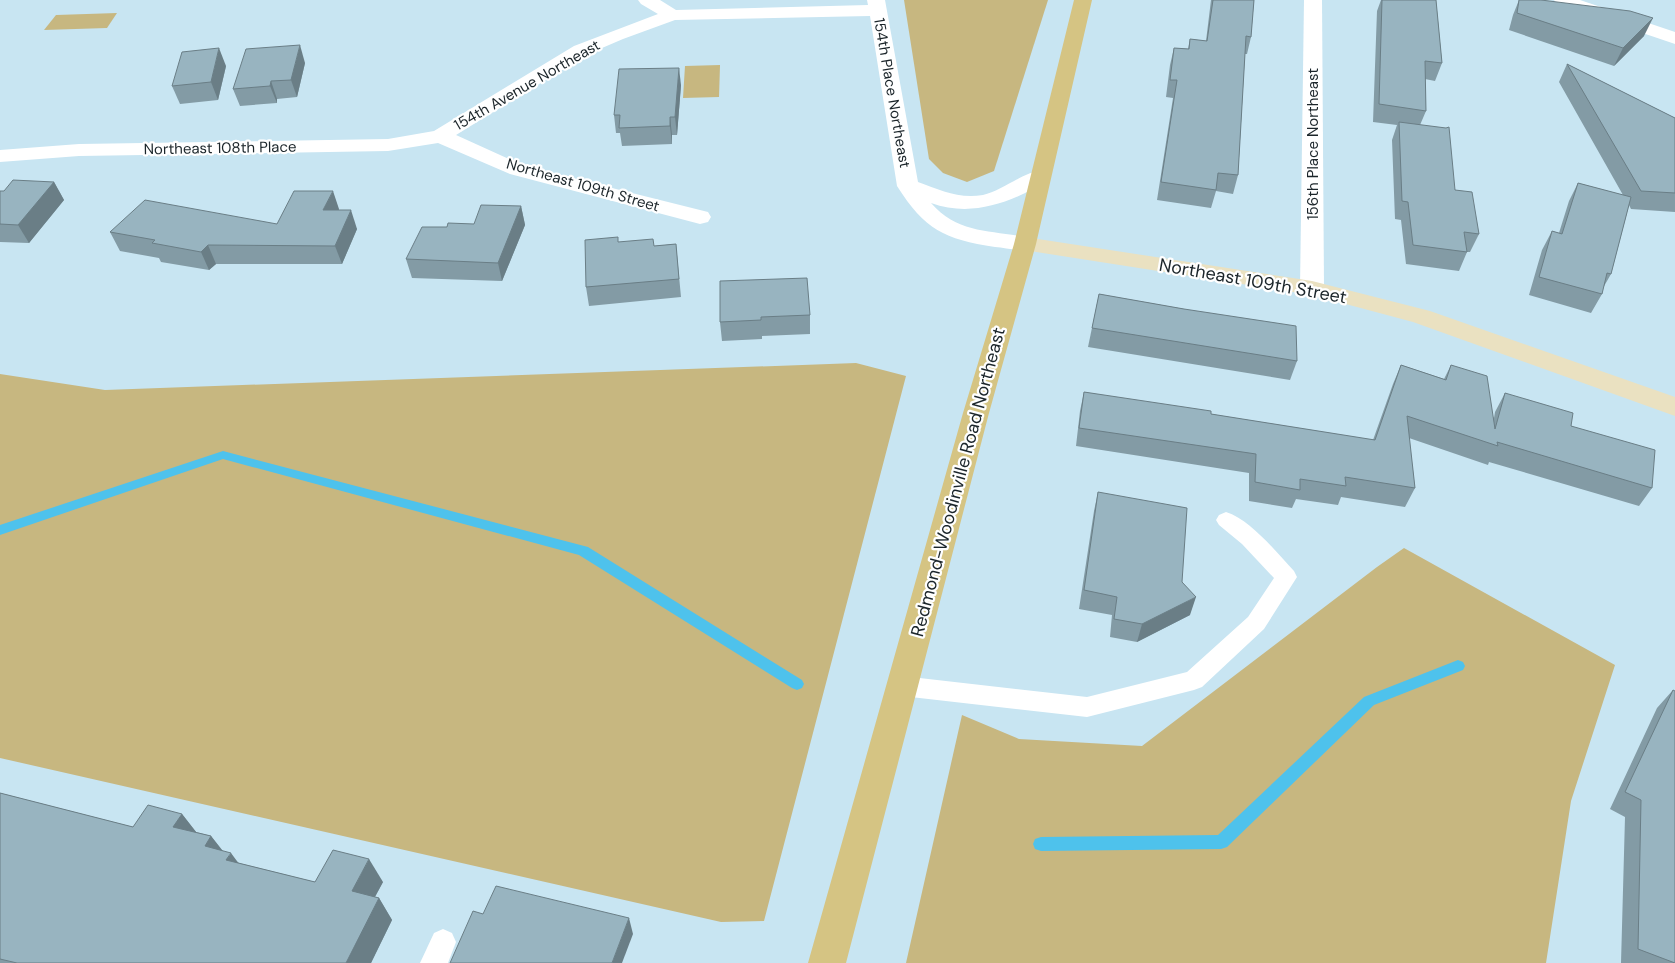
<svg xmlns="http://www.w3.org/2000/svg" width="1675" height="963" font-family="'DM Sans',sans-serif">
<style>
.green{fill:#c7b780}
.lines{fill:none;stroke-linecap:round;stroke-linejoin:round}
.stream{fill:#4ec2ec;fill-rule:evenodd}
.lane{fill:#fff;fill-rule:evenodd}
.street{fill:#fff;fill-rule:evenodd}
.secondary{fill:#eae1c1;fill-rule:evenodd}
.primary{fill:#d5c483;fill-rule:evenodd}
.wall{fill:#839ba5}
.shaded-wall{fill:#6a7e86}
.building{fill:#98b4c0;stroke:#6a7e86}
.labels{text-anchor:middle;stroke-width:4.5;stroke-linejoin:round;paint-order:stroke}
.far-street-label{font-size:15px;fill:#1b252a;stroke:#fff}
.street-label{font-size:18px;fill:#1b252a;stroke:#fff}
</style>
<rect width="100%" height="100%" fill="#c8e5f2"/>
<g class="green">
<path d="M 904,0 L 1048,0 L 994,171 L 967,182 L 943,173 L 929,159 Z"/>
<path d="M 117,13 L 107,28 L 44,30 L 56,15 Z"/>
<path d="M 720,65 L 719,97 L 683,98 L 685,66 Z"/>
<path d="M 856,363 L 906,376 L 764,921 L 721,922 L 0,758 L 0,374 L 105,390 Z"/>
<path d="M 1404,548 L 1615,665 L 1571,801 L 1546,963 L 906,963 L 962,715 L 1019,739 L 1142,746 L 1377,567 Z"/>
</g>
<g class="lines">
<g class="stream">
<path d="M 223,451 L 588,547 L 802,680 L 804,684 L 802,688 L 797,690 L 792,688 L 579,555 L 223,459 L 0,535 L 0,525 Z"/>
<path d="M 1458,660 L 1463,662 L 1465,666 L 1463,670 L 1374,705 L 1227,847 L 1221,849 L 1041,851 L 1035,849 L 1033,844 L 1035,839 L 1041,837 L 1218,835 L 1364,697 Z"/>
</g>
<g class="lane">
<path d="M 1226,512 C 1251,520 1276,552 1294,571 L 1297,577 L 1264,629 L 1202,687 L 1194,690 L 1087,717 L 902,696 L 894,693 L 890,686 L 894,679 L 902,676 L 1087,697 L 1187,672 L 1248,617 L 1274,578 L 1242,544 L 1219,525 L 1216,520 L 1219,515 Z"/>
<path d="M 443,929 L 452,933 L 456,942 L 448,963 L 420,963 L 434,933 Z"/>
</g>
<g class="street">
<path d="M 638,0 L 660,0 L 676,10 L 868,5 L 867,0 L 885,0 L 918,182 C 940,190 958,199 983,195 C 1004,191 1028,167 1048,171 L 1051,176 L 1048,181 C 1011,202 973,218 931,203 C 960,236 994,229 1033,239 L 1036,244 L 1033,249 C 1021,252 1007,248 995,247 C 944,239 925,230 897,186 L 870,16 L 675,20 L 623,39 L 588,54 L 456,135 L 524,166 L 708,212 L 711,217 L 708,222 L 700,224 L 510,174 L 438,143 L 388,151 L 79,156 L 0,162 L 0,150 L 79,144 L 388,139 L 434,131 L 574,46 L 658,14 L 641,4 Z"/>
<path d="M 1304,0 L 1322,0 L 1324,288 L 1320,293 L 1312,295 L 1304,293 L 1300,288 Z"/>
<path d="M 1554,0 L 1580,0 L 1675,32 L 1675,44 L 1557,4 Z"/>
</g>
<path class="secondary" d="M 1025,237 L 1312,281 L 1430,311 L 1675,397 L 1675,416 L 1413,322 L 1312,295 L 1017,249 L 1014,244 L 1017,239 Z"/>
<path class="primary" d="M 1074,0 L 1092,0 L 1036,244 L 989,413 L 846,963 L 808,963 L 963,413 L 1014,244 Z"/>
</g>
<g class="wall">
<path d="M 1211,0 L 1254,0 L 1251,37 L 1247,54 L 1245,54 L 1238,175 L 1233,194 L 1216,191 L 1211,208 L 1157,200 L 1173,98 L 1166,97 L 1170,65 L 1174,48 L 1188,49 L 1190,39 L 1206,41 Z"/>
<path d="M 1381,0 L 1436,0 L 1442,63 L 1435,81 L 1425,79 L 1426,111 L 1420,125 L 1479,234 L 1470,252 L 1467,252 L 1459,271 L 1406,264 L 1401,220 L 1395,219 L 1392,140 L 1397,125 L 1373,122 L 1377,11 Z"/>
<path d="M 1519,0 L 1541,0 L 1644,36 L 1614,66 L 1509,30 L 1513,15 Z"/>
<path d="M 305,63 L 297,97 L 277,99 L 277,103 L 240,106 L 233,89 Z"/>
<path d="M 1567,64 L 1675,118 L 1675,212 L 1631,209 L 1629,205 L 1611,274 L 1603,288 L 1602,294 L 1591,313 L 1529,295 L 1542,250 L 1552,231 L 1559,233 L 1569,201 L 1578,183 L 1623,195 L 1559,82 Z"/>
<path d="M 226,66 L 218,100 L 180,104 L 172,86 Z"/>
<path d="M 681,85 L 677,135 L 672,135 L 672,144 L 622,146 L 620,133 L 616,133 L 614,115 Z"/>
<path d="M 54,182 L 64,200 L 29,243 L 0,242 L 0,191 L 4,191 Z"/>
<path d="M 521,206 L 525,225 L 502,281 L 412,278 L 406,259 L 447,227 L 474,224 Z"/>
<path d="M 339,209 L 339,210 L 357,229 L 342,264 L 216,264 L 209,270 L 161,262 L 159,258 L 120,251 L 110,232 L 277,224 Z"/>
<path d="M 619,242 L 654,246 L 676,244 L 681,297 L 589,306 L 586,287 Z"/>
<path d="M 720,281 L 810,315 L 810,334 L 762,336 L 762,339 L 722,341 L 720,322 Z"/>
<path d="M 1099,294 L 1184,309 L 1297,361 L 1290,380 L 1088,347 Z"/>
<path d="M 1401,365 L 1444,379 L 1451,365 L 1494,418 L 1495,412 L 1505,393 L 1571,426 L 1652,488 L 1639,506 L 1489,462 L 1488,465 L 1409,438 L 1415,488 L 1405,507 L 1341,497 L 1338,505 L 1296,499 L 1292,508 L 1249,501 L 1249,473 L 1076,446 L 1080,411 L 1084,392 L 1211,414 L 1373,440 L 1393,384 Z"/>
<path d="M 1098,492 L 1182,582 L 1190,615 L 1137,642 L 1110,637 L 1112,615 L 1079,609 L 1094,511 Z"/>
<path d="M 1673,690 L 1675,963 L 1621,963 L 1625,817 L 1610,809 L 1657,708 Z"/>
<path d="M 0,793 L 133,827 L 182,814 L 196,832 L 211,836 L 223,851 L 239,863 L 315,882 L 383,882 L 375,897 L 379,898 L 392,920 L 371,963 L 0,963 Z"/>
</g>
<g class="shaded-wall">
<path d="M 1653,18 L 1644,36 L 1614,66 L 1623,48 Z"/>
<path d="M 300,45 L 305,63 L 297,97 L 291,80 Z"/>
<path d="M 219,48 L 226,66 L 218,100 L 211,82 Z"/>
<path d="M 679,68 L 681,85 L 677,135 L 675,117 Z"/>
<path d="M 271,81 L 277,99 L 277,103 L 270,86 Z"/>
<path d="M 670,117 L 672,135 L 672,144 L 670,126 Z"/>
<path d="M 54,182 L 64,200 L 29,243 L 18,225 Z"/>
<path d="M 333,191 L 339,209 L 330,228 L 323,210 Z"/>
<path d="M 521,206 L 525,225 L 502,281 L 498,263 Z"/>
<path d="M 351,210 L 357,229 L 342,264 L 335,246 Z"/>
<path d="M 208,245 L 216,264 L 209,270 L 201,252 Z"/>
<path d="M 1196,597 L 1190,615 L 1137,642 L 1142,624 Z"/>
<path d="M 182,814 L 200,837 L 173,827 Z"/>
<path d="M 211,836 L 228,858 L 231,853 L 248,876 L 205,846 Z"/>
<path d="M 369,859 L 383,882 L 366,913 L 352,891 Z"/>
<path d="M 379,898 L 392,920 L 371,963 L 346,963 Z"/>
<path d="M 629,918 L 633,934 L 622,963 L 612,963 Z"/>
</g>
<g class="building">
<path d="M 1213,0 L 1254,0 L 1251,37 L 1246,36 L 1238,175 L 1218,173 L 1216,190 L 1161,182 L 1177,80 L 1170,80 L 1174,48 L 1189,49 L 1190,39 L 1207,41 Z"/>
<path d="M 1382,0 L 1436,0 L 1442,63 L 1425,61 L 1426,111 L 1379,104 Z"/>
<path d="M 1519,0 L 1541,0 L 1630,11 L 1653,18 L 1623,48 L 1517,13 Z"/>
<path d="M 300,45 L 291,80 L 271,81 L 270,86 L 233,89 L 246,49 Z"/>
<path d="M 219,48 L 211,82 L 172,86 L 182,52 Z"/>
<path d="M 1567,64 L 1675,118 L 1675,193 L 1641,191 Z"/>
<path d="M 679,68 L 675,117 L 670,117 L 670,126 L 619,128 L 620,115 L 614,115 L 619,69 Z"/>
<path d="M 1399,122 L 1446,128 L 1449,127 L 1455,190 L 1472,192 L 1479,234 L 1464,232 L 1467,252 L 1413,245 L 1408,202 L 1402,201 Z"/>
<path d="M 13,180 L 54,182 L 18,225 L 0,224 L 0,191 L 4,191 Z"/>
<path d="M 1578,183 L 1631,197 L 1611,274 L 1607,273 L 1602,294 L 1539,277 L 1552,231 L 1562,234 Z"/>
<path d="M 294,191 L 333,191 L 323,210 L 351,210 L 335,246 L 208,245 L 201,252 L 152,243 L 155,240 L 110,232 L 145,200 L 277,224 Z"/>
<path d="M 481,205 L 521,206 L 498,263 L 406,259 L 422,227 L 447,227 L 448,223 L 474,224 Z"/>
<path d="M 618,237 L 618,242 L 653,239 L 654,246 L 676,244 L 679,279 L 586,287 L 585,240 Z"/>
<path d="M 807,278 L 810,315 L 761,317 L 761,320 L 720,322 L 720,281 Z"/>
<path d="M 1099,294 L 1184,309 L 1296,326 L 1297,361 L 1092,328 Z"/>
<path d="M 1401,365 L 1446,380 L 1451,365 L 1487,376 L 1495,429 L 1505,393 L 1573,413 L 1571,426 L 1655,450 L 1652,488 L 1497,442 L 1498,446 L 1407,416 L 1415,488 L 1345,477 L 1346,486 L 1300,479 L 1300,490 L 1255,482 L 1256,454 L 1079,428 L 1084,392 L 1211,411 L 1211,414 L 1375,440 Z"/>
<path d="M 1098,492 L 1187,508 L 1182,582 L 1196,597 L 1142,624 L 1114,619 L 1117,597 L 1084,590 Z"/>
<path d="M 1673,690 L 1675,691 L 1675,963 L 1638,949 L 1641,800 L 1625,792 Z"/>
<path d="M 0,793 L 133,827 L 148,805 L 182,814 L 173,827 L 211,836 L 205,846 L 231,853 L 226,860 L 315,882 L 333,850 L 369,859 L 352,891 L 379,898 L 346,963 L 17,963 L 0,959 Z"/>
<path d="M 496,886 L 629,918 L 612,963 L 450,963 L 473,911 L 483,914 Z"/>
</g>
<g class="labels">
<g class="far-street-label">
<text transform="translate(527 85) rotate(-30)" y="5">154th Avenue Northeast</text>
<text transform="translate(892 93) rotate(80)" y="5">154th Place Northeast</text>
<text transform="translate(1313 144) rotate(-90)" y="5">156th Place Northeast</text>
<text transform="translate(220 148) rotate(-1)" y="5">Northeast 108th Place</text>
<text transform="translate(583 185) rotate(16)" y="5">Northeast 109th Street</text>
</g>
<g class="street-label">
<text transform="translate(1253 281) rotate(10)" y="6">Northeast 109th Street</text>
<text transform="translate(958 482) rotate(-75)" y="6">Redmond-Woodinville Road Northeast</text>
</g>
</g>
</svg>
